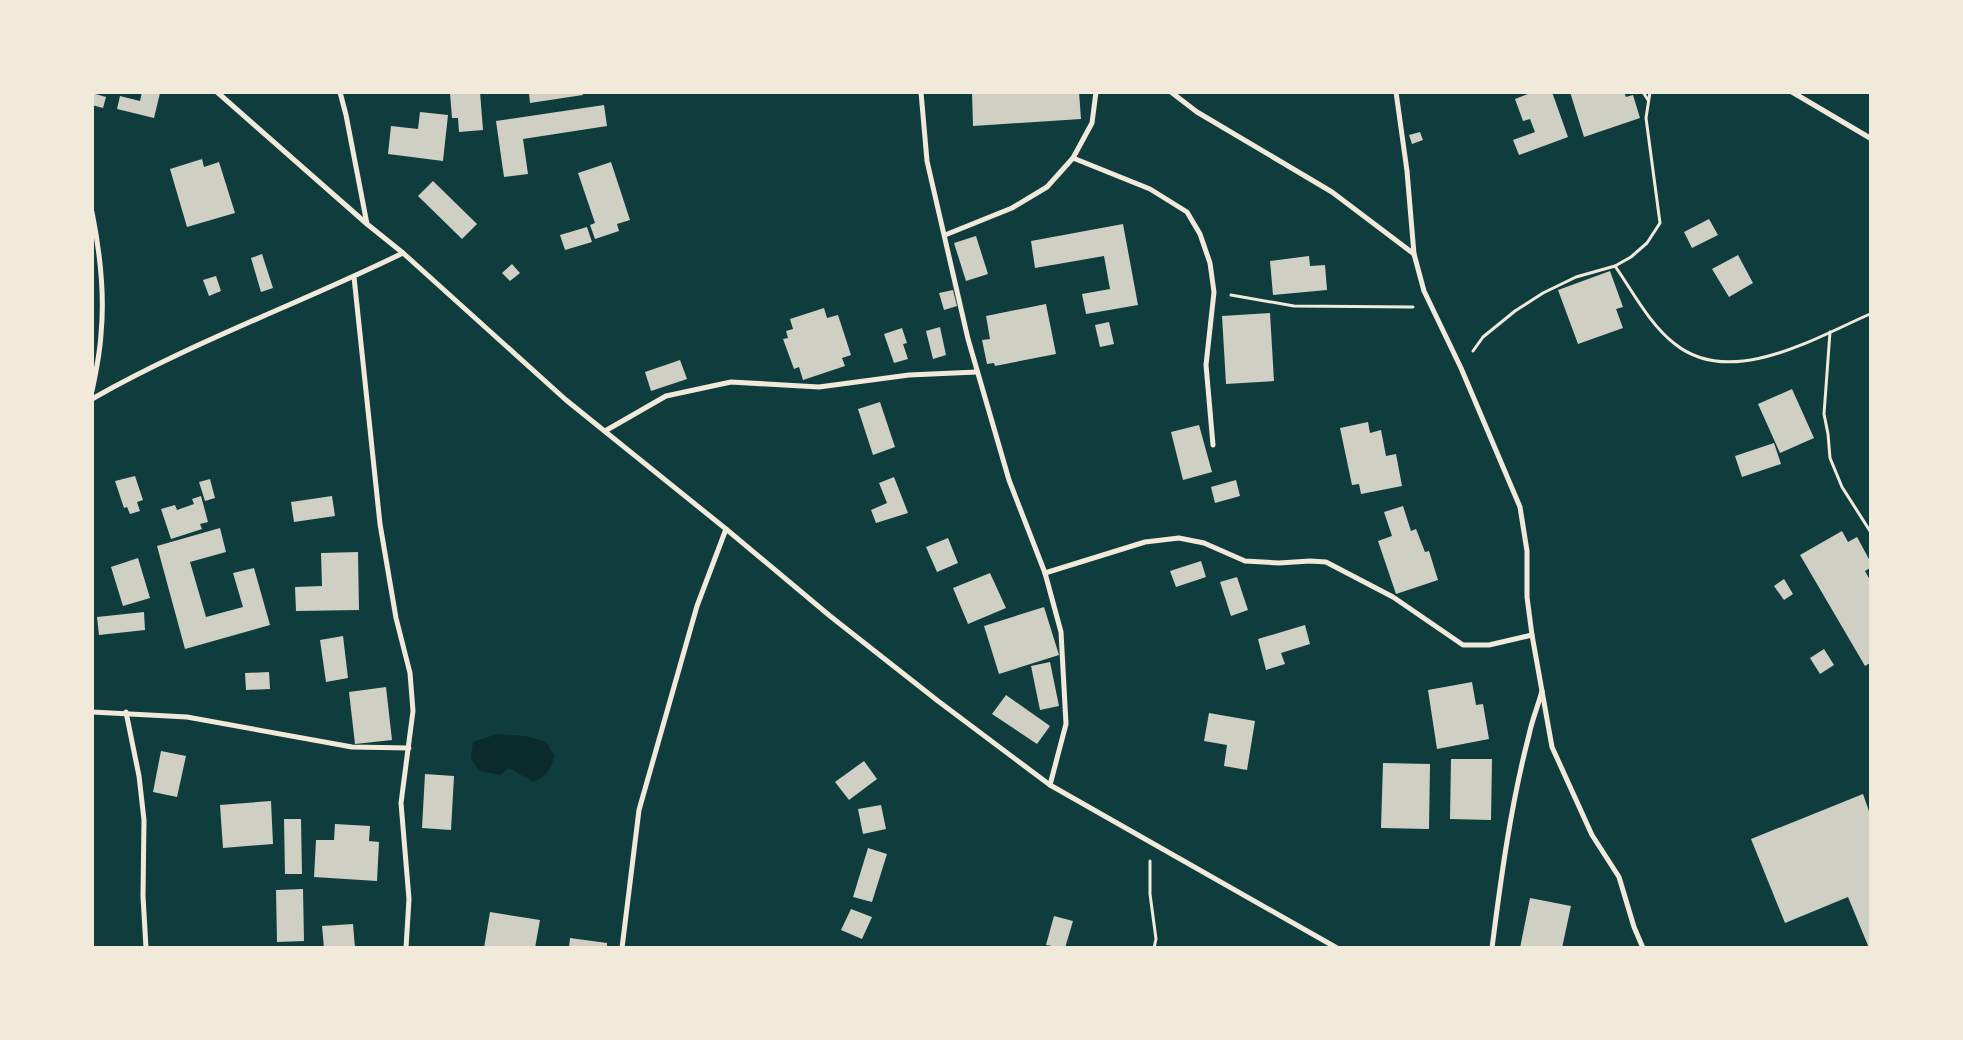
<svg xmlns="http://www.w3.org/2000/svg" width="1963" height="1040" font-family="'Work Sans',sans-serif">
<style>
.water{fill:#0a2a2b}
.building{fill:#cfcfc3}
.lines{fill:none;stroke-linecap:round;stroke-linejoin:round}
.path{stroke:#f1e9da;stroke-width:3}
.minor{stroke:#f1e9da;stroke-width:5}
</style>
<rect width="100%" height="100%" fill="#0f3d3e"/>
<path class="water" d="M 497,734 L 526,736 L 546,742 L 554,755 C 552,769 546,776 533,782 L 509,768 L 500,775 L 479,771 L 471,758 L 473,742 Z"/>
<g class="building">
<path d="M 142,92 L 160,93 L 154,118 L 117,109 L 120,96 L 140,101 Z"/>
<path d="M 460,92 L 480,92 L 483,130 L 459,132 L 458,118 L 452,118 L 450,93 Z"/>
<path d="M 582,92 L 583,95 L 530,103 L 529,93 Z"/>
<path d="M 972,92 L 1079,92 L 1081,119 L 973,126 Z"/>
<path d="M 1533,92 L 1552,92 L 1568,137 L 1519,155 L 1513,140 L 1535,132 L 1530,119 L 1523,121 L 1515,99 Z"/>
<path d="M 1570,92 L 1624,92 L 1626,97 L 1633,95 L 1640,118 L 1584,137 Z"/>
<path d="M 92,93 L 106,97 L 103,108 L 92,105 Z"/>
<path d="M 604,105 L 607,126 L 523,139 L 528,174 L 504,177 L 496,121 Z"/>
<path d="M 420,112 L 448,115 L 443,161 L 388,154 L 391,126 L 418,129 Z"/>
<path d="M 1420,132 L 1423,140 L 1412,144 L 1409,135 Z"/>
<path d="M 202,159 L 204,167 L 219,162 L 235,213 L 187,227 L 170,169 Z"/>
<path d="M 611,162 L 630,220 L 617,224 L 619,231 L 595,239 L 590,225 L 595,223 L 578,173 Z"/>
<path d="M 433,181 L 477,224 L 462,239 L 418,196 Z"/>
<path d="M 1709,219 L 1718,235 L 1692,248 L 1684,232 Z"/>
<path d="M 1123,224 L 1138,305 L 1086,314 L 1082,294 L 1110,289 L 1104,256 L 1035,268 L 1031,241 Z"/>
<path d="M 587,227 L 592,242 L 565,250 L 560,235 Z"/>
<path d="M 976,236 L 988,274 L 966,281 L 954,243 Z"/>
<path d="M 262,254 L 273,288 L 261,292 L 251,258 Z"/>
<path d="M 1738,255 L 1753,283 L 1729,297 L 1712,269 Z"/>
<path d="M 1309,256 L 1310,266 L 1325,265 L 1327,290 L 1273,295 L 1270,261 Z"/>
<path d="M 512,264 L 520,273 L 510,281 L 502,273 Z"/>
<path d="M 1610,271 L 1623,307 L 1616,309 L 1623,328 L 1578,344 L 1558,290 Z"/>
<path d="M 216,276 L 221,291 L 209,296 L 203,280 Z"/>
<path d="M 953,290 L 957,306 L 944,310 L 939,293 Z"/>
<path d="M 1046,304 L 1056,354 L 995,366 L 994,363 L 987,364 L 982,340 L 990,339 L 986,316 Z"/>
<path d="M 824,308 L 827,318 L 838,315 L 851,355 L 842,358 L 845,366 L 803,380 L 799,367 L 794,369 L 783,339 L 788,338 L 786,331 L 793,329 L 790,319 Z"/>
<path d="M 1270,313 L 1274,381 L 1226,384 L 1222,316 Z"/>
<path d="M 1109,322 L 1114,344 L 1100,347 L 1095,325 Z"/>
<path d="M 940,327 L 946,355 L 933,359 L 926,331 Z"/>
<path d="M 902,328 L 907,343 L 903,344 L 908,359 L 894,363 L 884,334 Z"/>
<path d="M 680,360 L 687,379 L 651,391 L 645,372 Z"/>
<path d="M 1792,389 L 1814,438 L 1780,453 L 1758,404 Z"/>
<path d="M 880,402 L 895,447 L 873,455 L 858,409 Z"/>
<path d="M 1368,422 L 1370,433 L 1381,430 L 1386,456 L 1396,454 L 1402,486 L 1361,494 L 1359,484 L 1352,485 L 1340,428 Z"/>
<path d="M 1199,425 L 1212,472 L 1183,480 L 1171,432 Z"/>
<path d="M 1774,443 L 1781,464 L 1742,477 L 1735,456 Z"/>
<path d="M 135,476 L 143,500 L 137,502 L 140,511 L 130,514 L 127,507 L 124,508 L 115,481 Z"/>
<path d="M 894,477 L 908,513 L 876,523 L 871,510 L 887,503 L 879,483 Z"/>
<path d="M 210,479 L 215,498 L 205,501 L 199,482 Z"/>
<path d="M 1236,480 L 1240,496 L 1215,503 L 1211,487 Z"/>
<path d="M 201,496 L 208,522 L 200,524 L 202,529 L 171,539 L 161,509 L 175,505 L 177,510 L 194,504 L 192,499 Z"/>
<path d="M 332,496 L 335,516 L 294,522 L 291,502 Z"/>
<path d="M 1403,506 L 1411,531 L 1416,529 L 1425,552 L 1429,551 L 1438,580 L 1396,594 L 1378,541 L 1392,536 L 1384,512 Z"/>
<path d="M 220,528 L 226,552 L 190,562 L 206,617 L 243,607 L 233,573 L 254,568 L 270,625 L 185,649 L 157,546 Z"/>
<path d="M 1842,531 L 1848,542 L 1857,537 L 1870,561 L 1870,568 L 1865,571 L 1870,580 L 1870,663 L 1865,666 L 1800,555 Z"/>
<path d="M 948,538 L 958,563 L 937,572 L 926,547 Z"/>
<path d="M 358,552 L 359,610 L 296,611 L 295,587 L 322,586 L 321,553 Z"/>
<path d="M 138,558 L 150,598 L 123,606 L 111,567 Z"/>
<path d="M 1201,561 L 1206,577 L 1176,587 L 1170,571 Z"/>
<path d="M 990,573 L 1006,608 L 968,624 L 953,588 Z"/>
<path d="M 1237,577 L 1248,610 L 1231,616 L 1220,582 Z"/>
<path d="M 1784,579 L 1793,594 L 1784,600 L 1774,586 Z"/>
<path d="M 1044,607 L 1059,655 L 999,674 L 984,626 Z"/>
<path d="M 144,612 L 145,630 L 99,635 L 97,617 Z"/>
<path d="M 1305,625 L 1310,644 L 1281,653 L 1285,664 L 1266,670 L 1258,639 Z"/>
<path d="M 343,636 L 348,678 L 326,682 L 320,640 Z"/>
<path d="M 1824,649 L 1834,665 L 1820,674 L 1810,658 Z"/>
<path d="M 1050,662 L 1059,706 L 1040,710 L 1031,666 Z"/>
<path d="M 269,672 L 270,689 L 246,690 L 245,673 Z"/>
<path d="M 1472,682 L 1476,705 L 1483,704 L 1489,739 L 1437,749 L 1428,690 Z"/>
<path d="M 386,687 L 392,740 L 355,744 L 349,692 Z"/>
<path d="M 1006,695 L 1050,726 L 1037,744 L 992,714 Z"/>
<path d="M 1209,713 L 1255,721 L 1247,770 L 1224,766 L 1227,745 L 1204,741 Z"/>
<path d="M 161,751 L 186,756 L 177,797 L 153,792 Z"/>
<path d="M 1451,759 L 1492,759 L 1491,820 L 1450,819 Z"/>
<path d="M 864,761 L 877,779 L 849,800 L 835,782 Z"/>
<path d="M 1383,763 L 1430,764 L 1429,829 L 1381,828 Z"/>
<path d="M 425,774 L 454,776 L 451,830 L 422,828 Z"/>
<path d="M 1863,794 L 1870,814 L 1870,948 L 1869,948 L 1848,897 L 1785,923 L 1751,839 Z"/>
<path d="M 271,801 L 273,844 L 223,848 L 220,805 Z"/>
<path d="M 881,805 L 886,829 L 863,834 L 858,809 Z"/>
<path d="M 284,819 L 301,819 L 302,874 L 285,874 Z"/>
<path d="M 335,824 L 370,826 L 369,841 L 379,842 L 377,881 L 314,877 L 316,840 L 334,840 Z"/>
<path d="M 868,848 L 887,854 L 872,902 L 853,897 Z"/>
<path d="M 303,889 L 304,941 L 277,942 L 276,890 Z"/>
<path d="M 1530,898 L 1571,906 L 1562,948 L 1520,948 Z"/>
<path d="M 851,909 L 872,917 L 862,939 L 841,930 Z"/>
<path d="M 490,912 L 540,920 L 535,948 L 484,948 Z"/>
<path d="M 1054,916 L 1073,921 L 1065,948 L 1046,945 Z"/>
<path d="M 353,924 L 355,948 L 324,948 L 322,926 Z"/>
<path d="M 570,938 L 607,943 L 607,948 L 569,948 Z"/>
</g>
<g class="lines">
<g class="path">
<path d="M 1643,92 L 1648,100"/>
<path d="M 1615,266 C 1633,292 1650,325 1675,344 C 1731,389 1815,338 1870,314"/>
<path d="M 1231,295 L 1294,306 L 1413,307"/>
<path d="M 1830,332 L 1824,414 L 1828,434 L 1830,458 L 1842,487 L 1870,531"/>
<path d="M 1473,351 L 1483,337 L 1515,311 L 1543,293 L 1576,277 L 1615,266 L 1631,257 L 1647,243 L 1660,223 L 1646,118 L 1650,92"/>
<path d="M 1150,861 L 1150,894 L 1156,939 L 1154,948"/>
</g>
<g class="minor">
<path d="M 217,92 L 367,224 L 403,253 L 566,400 L 726,529 L 830,616 L 938,701 L 1050,785 L 1337,948"/>
<path d="M 340,92 L 346,115 L 367,224"/>
<path d="M 921,92 L 927,161 L 968,339 L 1009,480 L 1045,573 L 1061,632 L 1066,724 L 1050,785"/>
<path d="M 1171,92 L 1197,112 L 1332,192 L 1414,254"/>
<path d="M 1396,92 L 1407,171 L 1414,254 L 1424,291 L 1461,368 L 1520,507 L 1527,551 L 1527,597 L 1532,635 L 1552,747 L 1592,835 L 1619,877 L 1634,927 L 1643,948"/>
<path d="M 1792,92 L 1870,138"/>
<path d="M 1073,158 L 1150,189 L 1187,212 L 1200,234 L 1210,263 L 1214,292 L 1206,365 L 1213,445"/>
<path d="M 92,212 C 100,252 105,293 101,334 C 100,353 96,372 92,391"/>
<path d="M 945,235 L 1012,208 L 1047,187 L 1073,158 L 1092,123 L 1096,92"/>
<path d="M 354,277 L 380,524 L 396,618 L 410,673 L 413,711 L 401,803 L 409,899 L 406,948"/>
<path d="M 92,399 C 192,342 301,303 403,253"/>
<path d="M 605,431 L 666,396 L 731,382 L 819,387 L 909,375 L 977,372"/>
<path d="M 1045,573 L 1145,542 L 1179,538 L 1204,543 L 1245,561 L 1279,563 L 1310,561 L 1326,562 L 1393,597 L 1463,645 L 1489,645 L 1532,635"/>
<path d="M 92,712 L 187,717 L 352,747 L 409,748"/>
<path d="M 126,712 L 139,776 L 144,820 L 143,896 L 146,948"/>
<path d="M 622,948 L 639,810 L 697,606 L 726,529"/>
<path d="M 1492,948 C 1501,877 1511,804 1529,735 C 1532,720 1538,706 1542,691"/>
</g>
</g>
<rect width="1963" height="1040" fill="none" stroke="#f1e9da" stroke-width="188"/>
</svg>
